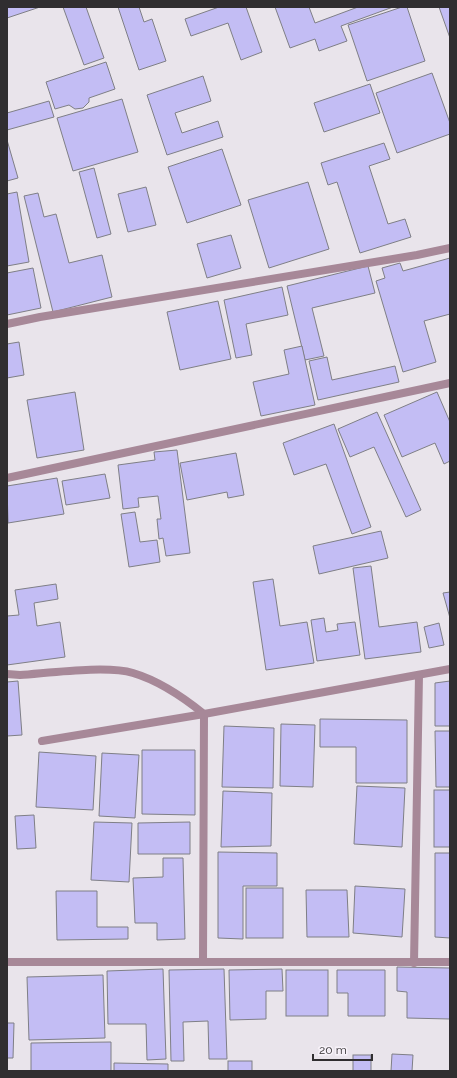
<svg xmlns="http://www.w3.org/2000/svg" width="457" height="1078" font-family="Raleway,sans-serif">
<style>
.building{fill:#c3bdf4;stroke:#7f7f86}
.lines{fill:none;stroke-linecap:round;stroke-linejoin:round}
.lane{stroke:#a78898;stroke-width:8}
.street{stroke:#a78898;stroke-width:8}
</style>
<rect width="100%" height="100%" fill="#e9e4eb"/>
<g class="building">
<path d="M 7,7 L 40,7 L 7,18 Z"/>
<path d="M 63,7 L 86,7 L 104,58 L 84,65 Z"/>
<path d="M 118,7 L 139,7 L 144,22 L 152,19 L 166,61 L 139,70 Z"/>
<path d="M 219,7 L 246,7 L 262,52 L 241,60 L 228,23 L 191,36 L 185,19 Z"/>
<path d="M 275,7 L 309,7 L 315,23 L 358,7 L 393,7 L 341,26 L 347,41 L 319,51 L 315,39 L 290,48 Z"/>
<path d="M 402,7 L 407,7 L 425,61 L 367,81 L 348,25 Z"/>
<path d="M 439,7 L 450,7 L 450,38 Z"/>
<path d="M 106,62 L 115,89 L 89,98 L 89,102 L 83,108 L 75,109 L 69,105 L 55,109 L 46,82 Z"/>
<path d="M 432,73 L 450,123 L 450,134 L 397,153 L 376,93 Z"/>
<path d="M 203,76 L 211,101 L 175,113 L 182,133 L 218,121 L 223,137 L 167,155 L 147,95 Z"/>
<path d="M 370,84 L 380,113 L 324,132 L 314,103 Z"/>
<path d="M 122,99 L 138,152 L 73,171 L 57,118 Z"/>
<path d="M 49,101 L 54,117 L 7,130 L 7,113 Z"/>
<path d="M 7,140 L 18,178 L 7,181 Z"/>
<path d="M 384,143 L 390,159 L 369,166 L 388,224 L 405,219 L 411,237 L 360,253 L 337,182 L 328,185 L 321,163 Z"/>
<path d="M 222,149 L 241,205 L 187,223 L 168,167 Z"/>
<path d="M 94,168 L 111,234 L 97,238 L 79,172 Z"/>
<path d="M 308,182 L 329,249 L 269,268 L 248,200 Z"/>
<path d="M 146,187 L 156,225 L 128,232 L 118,194 Z"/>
<path d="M 17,192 L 29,262 L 7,266 L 7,194 Z"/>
<path d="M 38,193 L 44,217 L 56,214 L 69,263 L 102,255 L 112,297 L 53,312 L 24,196 Z"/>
<path d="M 231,235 L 241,268 L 207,278 L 197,244 Z"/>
<path d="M 450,258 L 450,314 L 424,321 L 436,362 L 403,372 L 376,281 L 385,278 L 382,268 L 400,263 L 403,271 Z"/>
<path d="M 368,266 L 375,293 L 312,308 L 324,356 L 305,360 L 287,286 Z"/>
<path d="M 33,268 L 41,308 L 7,315 L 7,273 Z"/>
<path d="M 282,287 L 288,315 L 246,324 L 252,355 L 236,358 L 224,300 Z"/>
<path d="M 218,301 L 231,359 L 180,370 L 167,312 Z"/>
<path d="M 19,342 L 24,375 L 7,378 L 7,344 Z"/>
<path d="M 302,346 L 315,405 L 261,416 L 253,382 L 289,374 L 284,350 Z"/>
<path d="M 327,357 L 332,380 L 395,366 L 399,382 L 318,400 L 309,361 Z"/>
<path d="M 75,392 L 84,450 L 37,458 L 27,400 Z"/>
<path d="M 437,392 L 450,422 L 450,461 L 444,464 L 435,443 L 402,457 L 384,415 Z"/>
<path d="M 377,412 L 421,510 L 406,517 L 374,447 L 350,457 L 338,429 Z"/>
<path d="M 334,424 L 371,527 L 352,534 L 326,464 L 294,475 L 283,443 Z"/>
<path d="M 177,450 L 190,553 L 166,556 L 163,538 L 159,539 L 157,519 L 161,519 L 158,496 L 138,498 L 139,507 L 123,509 L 118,465 L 155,460 L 154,452 Z"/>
<path d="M 236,453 L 244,495 L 228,498 L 227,492 L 187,500 L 180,463 Z"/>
<path d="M 105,474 L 110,498 L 66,505 L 62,481 Z"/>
<path d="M 57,478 L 64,514 L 8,523 L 7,486 Z"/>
<path d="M 135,512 L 140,542 L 157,540 L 160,562 L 129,567 L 121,514 Z"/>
<path d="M 381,531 L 388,558 L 319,574 L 313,546 Z"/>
<path d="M 371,566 L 379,627 L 417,622 L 421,652 L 365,659 L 353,568 Z"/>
<path d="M 273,579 L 280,626 L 307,622 L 314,663 L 266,670 L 253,582 Z"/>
<path d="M 56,584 L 58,599 L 34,603 L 37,626 L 60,622 L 65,657 L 7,665 L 7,616 L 19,615 L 15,590 Z"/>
<path d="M 450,592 L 450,618 L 443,593 Z"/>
<path d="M 324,618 L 326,632 L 338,630 L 337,624 L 355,622 L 360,655 L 317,661 L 311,620 Z"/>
<path d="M 439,623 L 444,645 L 429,648 L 424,627 Z"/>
<path d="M 18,681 L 22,735 L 7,736 L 7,682 Z"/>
<path d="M 450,681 L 450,726 L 435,726 L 435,683 Z"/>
<path d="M 320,719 L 407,720 L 407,783 L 356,783 L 356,747 L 320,747 Z"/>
<path d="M 281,724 L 315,725 L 313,787 L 280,786 Z"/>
<path d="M 224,726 L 274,728 L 273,788 L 222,787 Z"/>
<path d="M 435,731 L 450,731 L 450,787 L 436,787 Z"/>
<path d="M 142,750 L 195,750 L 195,815 L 142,814 Z"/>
<path d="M 39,752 L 96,756 L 93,810 L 36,807 Z"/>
<path d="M 102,753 L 139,755 L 135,818 L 99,816 Z"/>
<path d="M 357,786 L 405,788 L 402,847 L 354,844 Z"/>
<rect x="434" y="790" width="16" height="57"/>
<path d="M 223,791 L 272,793 L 271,846 L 221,847 Z"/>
<path d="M 34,815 L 36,848 L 17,849 L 15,816 Z"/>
<path d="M 94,822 L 132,823 L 129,882 L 91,880 Z"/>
<path d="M 190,822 L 190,854 L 138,854 L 138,823 Z"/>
<path d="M 218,852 L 277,853 L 277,886 L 243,886 L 243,939 L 218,938 Z"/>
<path d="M 435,853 L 450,853 L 450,938 L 435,937 Z"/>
<path d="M 163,858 L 183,858 L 185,939 L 157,940 L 157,923 L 135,923 L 133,878 L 163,877 Z"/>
<path d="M 355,886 L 405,889 L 402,937 L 353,933 Z"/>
<rect x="246" y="888" width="37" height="50"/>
<path d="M 306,890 L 347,890 L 349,937 L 307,937 Z"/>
<path d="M 56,891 L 97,891 L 97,927 L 128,927 L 128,939 L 57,940 Z"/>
<path d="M 397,967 L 450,968 L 450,1019 L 407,1018 L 407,992 L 397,991 Z"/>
<path d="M 163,969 L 166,1059 L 147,1060 L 146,1024 L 108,1024 L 107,971 Z"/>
<path d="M 224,969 L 227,1059 L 209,1059 L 208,1021 L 183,1022 L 184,1061 L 171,1061 L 169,970 Z"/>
<path d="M 282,969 L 283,991 L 266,991 L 266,1019 L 230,1020 L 229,970 Z"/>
<rect x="286" y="970" width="42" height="46"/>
<path d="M 337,970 L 385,970 L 385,1016 L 348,1016 L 348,993 L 337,993 Z"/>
<path d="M 103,975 L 105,1038 L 29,1040 L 27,977 Z"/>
<path d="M 7,1023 L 14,1023 L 13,1058 L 7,1058 Z"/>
<path d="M 111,1042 L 111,1071 L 31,1071 L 31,1043 Z"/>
<path d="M 392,1054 L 413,1055 L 412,1071 L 391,1071 Z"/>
<rect x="353" y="1055" width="18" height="16"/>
<rect x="228" y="1061" width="24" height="10"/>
<path d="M 114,1063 L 168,1064 L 168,1071 L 114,1071 Z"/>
</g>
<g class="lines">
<path class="lane" d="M 7,478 L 450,383"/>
<g class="street">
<path d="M 7,324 L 40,317 L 417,255 L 450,248"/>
<path d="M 7,674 L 20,675 C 49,673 107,665 133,673 C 160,681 183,697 204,714 L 203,961"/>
<path d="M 42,741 L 204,714 L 450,669"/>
<path d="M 7,962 L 450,962"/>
<path d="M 414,963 L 419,675"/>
</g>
</g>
<rect width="457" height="1078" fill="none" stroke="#302e30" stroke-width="16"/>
<path d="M313 1054v6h59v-6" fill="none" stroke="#302e30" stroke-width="2"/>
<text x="319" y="1054" font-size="12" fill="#302e30" stroke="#f7f2f9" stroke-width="3" paint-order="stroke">20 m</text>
</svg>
